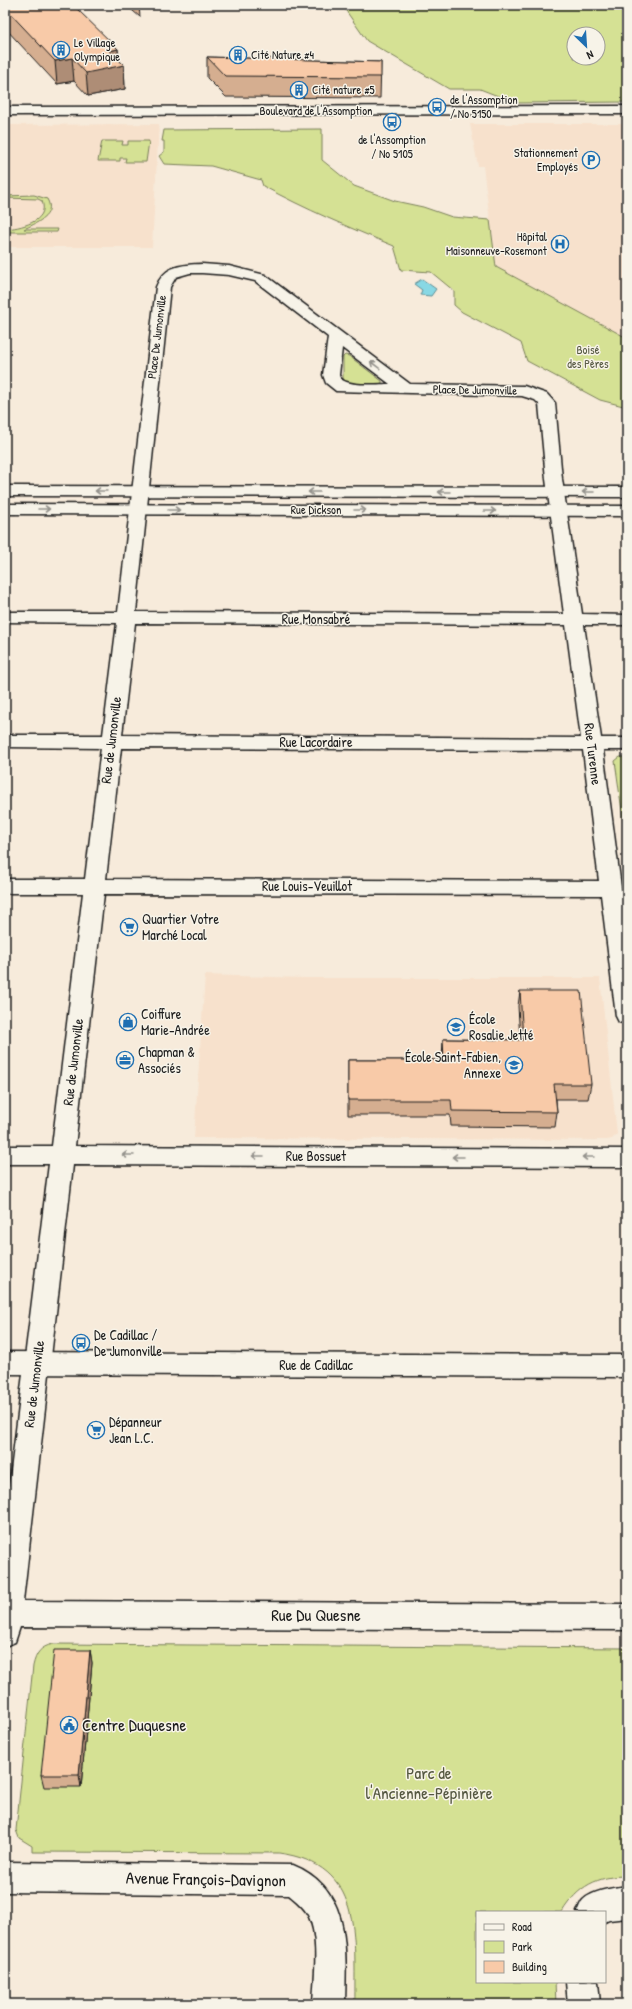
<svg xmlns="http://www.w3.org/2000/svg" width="632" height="2009" font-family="'Patrick Hand',sans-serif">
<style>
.built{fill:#f7e1cc}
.green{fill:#d5e194;stroke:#787e58;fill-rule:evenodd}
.water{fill:#88d8e4;stroke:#5d8d94}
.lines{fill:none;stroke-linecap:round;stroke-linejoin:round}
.minor-casing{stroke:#1c1c1c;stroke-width:3}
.tertiary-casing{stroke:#1c1c1c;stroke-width:3}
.secondary-casing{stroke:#1c1c1c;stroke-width:3}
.minor{fill:#f7f3e8;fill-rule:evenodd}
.tertiary{fill:#f7f3e8;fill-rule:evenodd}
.secondary{fill:#f7f3e8;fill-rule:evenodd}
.wall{fill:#d5ae90;stroke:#1c1c1c}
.shaded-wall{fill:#ae8d76;stroke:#1c1c1c}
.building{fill:#f8caa8;stroke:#1c1c1c}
.oneway{stroke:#94928c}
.labels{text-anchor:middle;stroke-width:3;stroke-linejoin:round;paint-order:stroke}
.far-poi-label{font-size:12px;fill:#1c1c1c;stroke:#f7f3e8;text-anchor:start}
.far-street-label{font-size:12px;fill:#1c1c1c;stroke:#f7f3e8}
.far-park-label{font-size:12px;fill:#545740;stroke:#f7f3e8}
.street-label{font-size:14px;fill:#1c1c1c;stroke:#f7f3e8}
.poi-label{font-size:14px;fill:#1c1c1c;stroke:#f7f3e8;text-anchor:start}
.near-street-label{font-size:17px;fill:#1c1c1c;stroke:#f7f3e8}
.near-poi-label{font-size:17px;fill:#1c1c1c;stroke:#f7f3e8;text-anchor:start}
.near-park-label{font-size:17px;fill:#545740;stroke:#f7f3e8}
</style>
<rect width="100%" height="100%" fill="#f7ebdb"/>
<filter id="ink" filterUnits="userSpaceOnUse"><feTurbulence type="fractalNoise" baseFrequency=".025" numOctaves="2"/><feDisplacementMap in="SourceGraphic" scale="8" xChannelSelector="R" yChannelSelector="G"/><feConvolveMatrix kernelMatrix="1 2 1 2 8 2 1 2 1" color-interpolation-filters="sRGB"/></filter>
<g filter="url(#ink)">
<g class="built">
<path d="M 159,124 L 152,247 L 5,247 L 5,125 Z"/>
<path d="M 470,124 L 627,124 L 627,340 L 496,267 L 483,166 L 478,166 Z"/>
<path d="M 205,975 L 305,978 L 600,978 L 617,1134 L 612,1139 L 607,1140 L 194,1138 Z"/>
</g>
<g class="green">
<path d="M 342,5 L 627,5 L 627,102 L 516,103 L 480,89 L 449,89 L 367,41 ZM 574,34 L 598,34 L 598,58 L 574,58 Z"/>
<path d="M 322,129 L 322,160 L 354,186 L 395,201 L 423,207 L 452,217 L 490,220 L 496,267 L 627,338 L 627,407 L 600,400 L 527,361 L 521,343 L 462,312 L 454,305 L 454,291 L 431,272 L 401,270 L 394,246 C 350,228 305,209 263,186 L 261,180 L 211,166 L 164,164 L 159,156 L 164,152 L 164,141 L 162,141 L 164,130 Z"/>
<path d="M 102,141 L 123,141 L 122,145 L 128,145 L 128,141 L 149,141 L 146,162 L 125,162 L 126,158 L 120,158 L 120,161 L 98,161 Z"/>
<path d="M 34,195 L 47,199 C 57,216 34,224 24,229 L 58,229 L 57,232 L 5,232 L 5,229 C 19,228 50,222 42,201 L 38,199 L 5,198 L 5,196 Z"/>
<path d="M 345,355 L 349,356 L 382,381 L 382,383 C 373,386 351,386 343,380 L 343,357 Z"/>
<path d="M 620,757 L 627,757 L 627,847 L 615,761 Z"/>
<path d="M 53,1644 L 627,1648 L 627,1876 C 597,1876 578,1886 562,1912 L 477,1912 L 477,1982 L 555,1982 L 556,2004 L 355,2004 C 354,1937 365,1865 279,1853 L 32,1852 L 32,1846 L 19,1838 L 16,1830 L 33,1666 C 36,1653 40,1647 53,1644 Z"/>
</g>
<path class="water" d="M 422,279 L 436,289 L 431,296 L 420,295 L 422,290 L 414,284 Z"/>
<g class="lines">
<defs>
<g id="minor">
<path d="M 202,264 L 229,266 L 265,275 L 410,384 L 524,386 L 547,394 L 555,403 L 562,479 L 582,614 L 627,615 L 627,625 L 584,625 L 601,738 L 627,738 L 627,750 L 603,750 L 627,933 L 627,1024 L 619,1022 L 616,1016 L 601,895 L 104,894 L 75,1146 L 627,1149 L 627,1167 L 73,1165 L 23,1601 L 627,1604 L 627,1630 L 20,1627 L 15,1642 L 5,1646 L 5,1519 L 49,1164 L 5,1164 L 5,1146 L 52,1146 L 83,893 L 5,893 L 5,879 L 85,879 L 101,748 L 5,747 L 5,735 L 103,735 L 117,623 L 5,622 L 5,612 L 118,612 L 156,287 C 165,265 181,265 202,264 ZM 202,273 L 229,275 L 255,281 L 328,337 L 323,375 L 326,383 L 336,391 L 522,396 L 535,400 L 539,404 L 546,479 L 564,614 L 136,612 L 170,287 L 176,277 L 190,273 ZM 342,348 L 390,384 C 378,384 341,388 339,375 ZM 135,623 L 566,625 L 581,738 L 122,735 ZM 121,748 L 583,750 L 599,881 L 106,879 Z"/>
<path d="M 5,1862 L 293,1865 C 352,1889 346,1950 345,2004 L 313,2004 C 314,1979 320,1937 308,1915 C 304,1907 296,1901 289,1895 L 5,1892 Z"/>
<path d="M 627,1886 L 627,1918 L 609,1920 L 605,1922 L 605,1912 L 577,1912 C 579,1908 580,1903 583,1900 C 593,1890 614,1888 627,1886 Z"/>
<path d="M 566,1982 L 598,1982 L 600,2004 L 568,2004 Z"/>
</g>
<g id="tertiary">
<path d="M 627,106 L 627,114 L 5,115 L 5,107 Z"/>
<path d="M 5,1352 L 627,1355 L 627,1377 L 5,1374 Z"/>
</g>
<g id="secondary">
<path d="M 5,486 L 627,487 L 627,497 L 5,496 Z"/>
<path d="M 5,504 L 627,506 L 627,516 L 5,514 Z"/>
</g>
</defs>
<use href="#minor" class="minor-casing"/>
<use href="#tertiary" class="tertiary-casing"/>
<use href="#secondary" class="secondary-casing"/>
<use href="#minor" class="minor"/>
<use href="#tertiary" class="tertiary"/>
<use href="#secondary" class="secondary"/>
</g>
<g class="wall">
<path d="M 5,5 L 118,49 L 118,60 L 124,65 L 125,89 L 88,96 L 74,81 L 57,84 L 5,28 Z"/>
<path d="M 126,5 L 139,5 L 140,17 Z"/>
<path d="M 207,57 L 381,62 L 380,98 L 226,97 L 207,78 Z"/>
<path d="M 520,991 L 591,1084 L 588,1099 L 556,1099 L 557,1112 L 555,1127 L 451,1126 L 450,1115 L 348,1115 L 348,1060 L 442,1060 L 443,1039 L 520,1040 L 518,1006 Z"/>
<path d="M 90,1650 L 92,1663 L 81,1787 L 44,1787 L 41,1775 Z"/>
</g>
<g class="shaded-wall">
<path d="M 118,49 L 119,66 L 124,65 L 125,89 L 88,96 L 86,73 L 109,51 Z"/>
<path d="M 72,58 L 74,81 L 57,84 L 55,61 Z"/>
<path d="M 90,1650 L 92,1663 L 81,1787 L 79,1775 Z"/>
</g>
<g class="building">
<path d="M 5,5 L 73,5 L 118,49 L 109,51 L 124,65 L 86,73 L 72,58 L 55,61 L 5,8 Z"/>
<path d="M 207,57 L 381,62 L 381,77 L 225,76 Z"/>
<path d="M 520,991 L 581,991 L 591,1084 L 554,1084 L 557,1112 L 452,1111 L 451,1100 L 348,1100 L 348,1060 L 444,1060 L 443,1039 L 523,1040 Z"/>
<path d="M 54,1650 L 90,1650 L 79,1775 L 41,1775 Z"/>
</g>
<defs><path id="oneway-shaft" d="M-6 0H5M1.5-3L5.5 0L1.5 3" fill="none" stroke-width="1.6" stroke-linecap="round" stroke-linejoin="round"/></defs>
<g class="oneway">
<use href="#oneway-shaft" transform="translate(375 365) rotate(-143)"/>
<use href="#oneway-shaft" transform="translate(101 491) rotate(-180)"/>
<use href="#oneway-shaft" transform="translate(314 492) rotate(-180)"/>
<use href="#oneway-shaft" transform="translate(444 492) rotate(-180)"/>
<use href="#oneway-shaft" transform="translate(588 492) rotate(-180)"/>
<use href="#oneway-shaft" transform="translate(44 509)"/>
<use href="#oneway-shaft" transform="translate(174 510)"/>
<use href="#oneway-shaft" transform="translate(360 510)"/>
<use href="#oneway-shaft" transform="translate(490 511)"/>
<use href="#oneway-shaft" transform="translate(128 1155) rotate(-180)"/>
<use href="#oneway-shaft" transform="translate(258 1156) rotate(-180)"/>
<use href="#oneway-shaft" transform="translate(458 1157) rotate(-180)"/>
<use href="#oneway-shaft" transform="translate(588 1157) rotate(-180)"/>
</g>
</g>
<defs>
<symbol id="building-ring" viewBox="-11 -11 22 22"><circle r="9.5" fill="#f7f3e8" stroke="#1f6fb2" stroke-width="1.5"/><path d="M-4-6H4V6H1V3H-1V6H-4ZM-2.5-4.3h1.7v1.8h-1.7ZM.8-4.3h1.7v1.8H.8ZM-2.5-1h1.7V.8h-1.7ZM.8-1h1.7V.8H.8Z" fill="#1f6fb2"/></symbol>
<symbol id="bus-ring" viewBox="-11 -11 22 22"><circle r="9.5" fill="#f7f3e8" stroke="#1f6fb2" stroke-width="1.5"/><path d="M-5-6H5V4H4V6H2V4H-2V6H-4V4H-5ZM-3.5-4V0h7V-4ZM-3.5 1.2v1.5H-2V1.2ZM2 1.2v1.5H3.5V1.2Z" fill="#1f6fb2"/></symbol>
<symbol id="parking-ring" viewBox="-11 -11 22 22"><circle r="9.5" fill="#f7f3e8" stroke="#1f6fb2" stroke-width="1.5"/><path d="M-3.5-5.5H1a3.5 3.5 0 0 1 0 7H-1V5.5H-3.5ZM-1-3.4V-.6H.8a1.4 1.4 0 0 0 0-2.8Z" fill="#1f6fb2"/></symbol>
<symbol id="hospital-ring" viewBox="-11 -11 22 22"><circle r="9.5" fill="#f7f3e8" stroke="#1f6fb2" stroke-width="1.5"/><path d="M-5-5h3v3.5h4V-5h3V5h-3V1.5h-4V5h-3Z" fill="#1f6fb2"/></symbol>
<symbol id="supermarket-ring" viewBox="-11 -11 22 22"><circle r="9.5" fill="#f7f3e8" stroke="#1f6fb2" stroke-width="1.5"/><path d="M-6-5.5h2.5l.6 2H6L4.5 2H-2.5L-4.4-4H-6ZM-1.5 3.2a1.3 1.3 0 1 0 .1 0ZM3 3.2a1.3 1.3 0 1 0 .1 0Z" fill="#1f6fb2"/></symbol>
<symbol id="shop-ring" viewBox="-11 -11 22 22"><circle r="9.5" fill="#f7f3e8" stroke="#1f6fb2" stroke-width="1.5"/><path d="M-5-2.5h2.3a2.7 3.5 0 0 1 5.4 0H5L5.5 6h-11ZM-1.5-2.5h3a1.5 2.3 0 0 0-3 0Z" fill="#1f6fb2"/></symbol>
<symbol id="school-ring" viewBox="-11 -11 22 22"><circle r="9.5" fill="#f7f3e8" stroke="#1f6fb2" stroke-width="1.5"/><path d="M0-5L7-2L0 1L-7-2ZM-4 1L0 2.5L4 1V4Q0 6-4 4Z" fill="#1f6fb2"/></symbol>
<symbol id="office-ring" viewBox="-11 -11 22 22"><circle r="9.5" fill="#f7f3e8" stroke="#1f6fb2" stroke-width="1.5"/><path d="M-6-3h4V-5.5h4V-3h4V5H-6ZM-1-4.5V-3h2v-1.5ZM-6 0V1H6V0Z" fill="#1f6fb2"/></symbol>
<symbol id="civic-ring" viewBox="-11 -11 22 22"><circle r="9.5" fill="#f7f3e8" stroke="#1f6fb2" stroke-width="1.5"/><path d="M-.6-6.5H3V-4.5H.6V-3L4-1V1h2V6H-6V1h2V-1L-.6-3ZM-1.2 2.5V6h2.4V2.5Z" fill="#1f6fb2"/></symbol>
</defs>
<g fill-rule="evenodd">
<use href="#building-ring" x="51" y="40" width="20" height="20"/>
<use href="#building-ring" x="228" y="45" width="20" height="20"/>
<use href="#building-ring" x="289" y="80" width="20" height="20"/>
<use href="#bus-ring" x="427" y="97" width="20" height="20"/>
<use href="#bus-ring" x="382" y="112" width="20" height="20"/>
<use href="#parking-ring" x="581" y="150" width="20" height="20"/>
<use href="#hospital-ring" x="550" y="234" width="20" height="20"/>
<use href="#supermarket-ring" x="119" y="917" width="20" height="20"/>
<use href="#shop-ring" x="118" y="1012" width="20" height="20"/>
<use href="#school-ring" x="446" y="1017" width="20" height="20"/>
<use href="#office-ring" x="115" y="1050" width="20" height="20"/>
<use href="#school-ring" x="504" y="1055" width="20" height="20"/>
<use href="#bus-ring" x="71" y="1333" width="20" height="20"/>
<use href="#supermarket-ring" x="86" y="1420" width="20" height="20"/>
<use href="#civic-ring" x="59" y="1715" width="20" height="20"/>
</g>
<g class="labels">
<g class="far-poi-label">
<text x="74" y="47">Le Village<tspan x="74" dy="14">Olympique</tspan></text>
<text x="251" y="59">Cité Nature #4</text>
<text x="312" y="94">Cité nature #5</text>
<text x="450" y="104">de l'Assomption<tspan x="450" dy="14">/ No 5150</tspan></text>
<text x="392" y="144" text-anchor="middle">de l'Assomption<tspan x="392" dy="14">/ No 5105</tspan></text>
<text x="578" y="157" text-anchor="end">Stationnement<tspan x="578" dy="14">Employés</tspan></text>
<text x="547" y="241" text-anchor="end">Hôpital<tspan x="547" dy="14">Maisonneuve-Rosemont</tspan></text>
</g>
<g class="far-street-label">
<text x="316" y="115">Boulevard de l'Assomption</text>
<text transform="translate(157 337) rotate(-83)" y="4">Place De Jumonville</text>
<text transform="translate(475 390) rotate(1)" y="4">Place De Jumonville</text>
<text x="316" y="514">Rue Dickson</text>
</g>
<g class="far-park-label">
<text x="588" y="354">Boisé<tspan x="588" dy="14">des Pères</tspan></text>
</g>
<g class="street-label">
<text x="316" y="624">Rue Monsabré</text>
<text transform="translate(111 740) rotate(-83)" y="5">Rue de Jumonville</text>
<text x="316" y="747">Rue Lacordaire</text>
<text transform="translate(593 754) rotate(83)" y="5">Rue Turenne</text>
<text x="307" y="891">Rue Louis-Veuillot</text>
<text transform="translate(73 1062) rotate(-83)" y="5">Rue de Jumonville</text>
<text x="316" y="1161">Rue Bossuet</text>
<text x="316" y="1370">Rue de Cadillac</text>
<text transform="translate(34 1384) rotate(-83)" y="5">Rue de Jumonville</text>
</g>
<g class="poi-label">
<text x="142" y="924">Quartier Votre<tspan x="142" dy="16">Marché Local</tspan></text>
<text x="141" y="1019">Coiffure<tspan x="141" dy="16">Marie-Andrée</tspan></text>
<text x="469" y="1024">École<tspan x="469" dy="16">Rosalie Jetté</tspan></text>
<text x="138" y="1057">Chapman &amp;<tspan x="138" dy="16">Associés</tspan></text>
<text x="501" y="1062" text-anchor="end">École Saint-Fabien,<tspan x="501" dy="16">Annexe</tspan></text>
<text x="94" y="1340">De Cadillac /<tspan x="94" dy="16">De Jumonville</tspan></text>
<text x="109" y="1427">Dépanneur<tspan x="109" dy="16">Jean L.C.</tspan></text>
</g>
<g class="near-street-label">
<text x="316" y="1621">Rue Du Quesne</text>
<text transform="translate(206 1879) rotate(1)" y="6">Avenue François-Davignon</text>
</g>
<g class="near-poi-label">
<text x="82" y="1731">Centre Duquesne</text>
</g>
<g class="near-park-label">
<text x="429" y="1779">Parc de<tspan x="429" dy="20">l'Ancienne-Pépinière</tspan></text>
</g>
</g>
<rect width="632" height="2009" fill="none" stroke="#f7f3e8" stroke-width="20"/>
<rect x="10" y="10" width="612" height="1989" fill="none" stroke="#1c1c1c" stroke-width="1.5" filter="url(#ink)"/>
<rect x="476" y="1911" width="130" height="72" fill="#f7f3e8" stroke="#9f9d96"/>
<rect x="484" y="1924" width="20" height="6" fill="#f7f3e8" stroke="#9f9d96"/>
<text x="512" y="1931" font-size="12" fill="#1c1c1c">Road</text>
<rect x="484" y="1941" width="20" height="12" fill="#d5e194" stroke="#9f9d96"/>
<text x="512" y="1951" font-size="12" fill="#1c1c1c">Park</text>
<rect x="484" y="1961" width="20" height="12" fill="#f8caa8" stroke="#9f9d96"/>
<text x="512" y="1971" font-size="12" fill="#1c1c1c">Building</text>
<g transform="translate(586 46) rotate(155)"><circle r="19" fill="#f7f3e8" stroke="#9f9d96"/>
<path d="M0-3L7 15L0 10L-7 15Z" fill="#1f6fb2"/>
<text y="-6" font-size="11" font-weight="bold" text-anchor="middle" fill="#1c1c1c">N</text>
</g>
</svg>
